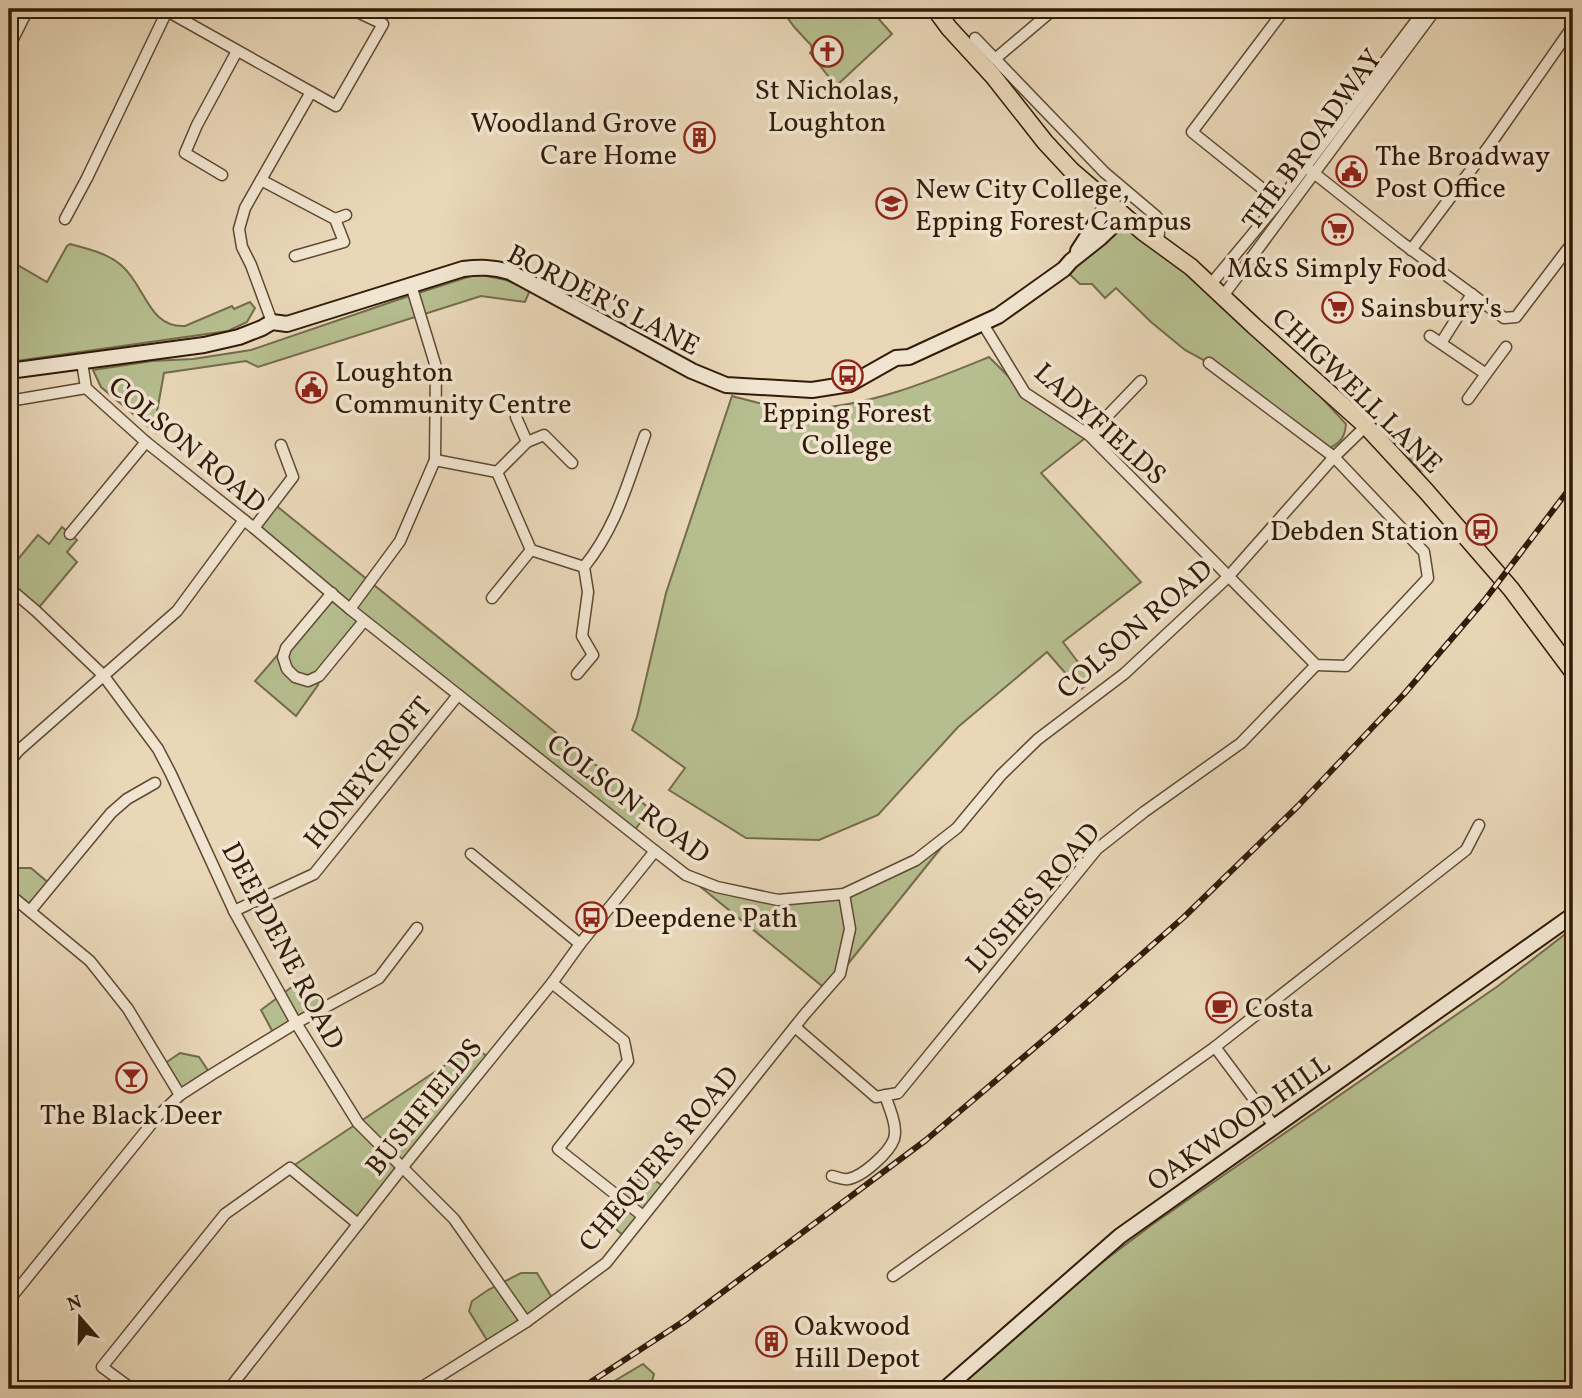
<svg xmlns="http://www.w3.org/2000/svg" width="1582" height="1398" font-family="Vollkorn,serif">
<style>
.green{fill:#b6be8f;stroke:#746c4c;stroke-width:2}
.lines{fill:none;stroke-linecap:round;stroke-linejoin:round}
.street-casing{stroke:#604a34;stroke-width:13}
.secondary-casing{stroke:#321b08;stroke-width:18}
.primary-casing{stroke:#321b08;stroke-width:19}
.street{stroke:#f1e5d1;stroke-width:10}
.secondary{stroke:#f1e5d1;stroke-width:14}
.primary{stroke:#e9d7b8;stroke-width:16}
.rail-casing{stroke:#321b08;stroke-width:6}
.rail{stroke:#f1e5d1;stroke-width:3.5;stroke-dasharray:10;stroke-linecap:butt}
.labels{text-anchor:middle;stroke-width:7;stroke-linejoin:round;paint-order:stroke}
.poi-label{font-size:28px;fill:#321b08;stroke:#f1e5d1;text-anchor:start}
.street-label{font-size:28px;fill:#321b08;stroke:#f1e5d1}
</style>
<rect width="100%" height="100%" fill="#e9d7b8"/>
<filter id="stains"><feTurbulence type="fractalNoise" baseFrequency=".00286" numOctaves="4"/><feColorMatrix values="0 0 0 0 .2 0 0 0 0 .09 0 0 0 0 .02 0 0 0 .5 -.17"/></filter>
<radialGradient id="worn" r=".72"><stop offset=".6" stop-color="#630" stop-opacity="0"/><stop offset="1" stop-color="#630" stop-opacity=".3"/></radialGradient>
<g class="green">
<path d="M 781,9 L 870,9 L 892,34 L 836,86 L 810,53 L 812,50 L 811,45 L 795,28 Z"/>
<path d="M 1109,203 L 1263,334 L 1346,424 C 1345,437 1341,442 1330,448 L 1209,363 L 1185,350 L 1151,322 L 1116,288 L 1105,298 L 1092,284 L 1080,284 L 1064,269 Z"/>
<path d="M 70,244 C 88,249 107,253 121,265 C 146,286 148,328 185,326 L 232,306 L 234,309 L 250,302 L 255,308 L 247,322 L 228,331 L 9,362 L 9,260 L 47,282 L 67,246 Z"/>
<path d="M 477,274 L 506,280 L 530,290 L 525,302 L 481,296 L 258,367 L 246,361 L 164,373 L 156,417 L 164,424 L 156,433 L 101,387 L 93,370 L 152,361 L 193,359 L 251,350 L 406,297 Z"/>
<path d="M 989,357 L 1025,393 L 1089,435 L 1041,473 L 1141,582 L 1063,642 L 1092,681 L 1080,690 L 1047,652 L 958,727 L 878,815 L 819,840 L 746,838 L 669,790 L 685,768 L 632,730 L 637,717 L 666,593 L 732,396 C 755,402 781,410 806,409 C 871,406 930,381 989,357 Z"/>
<path d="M 1396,440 C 1408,446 1423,445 1433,455 L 1432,472 L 1423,471 L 1419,469 L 1394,442 Z"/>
<path d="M 273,503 L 650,809 L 632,834 L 365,621 L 320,676 L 318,685 L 296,716 L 255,681 L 331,593 L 254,528 Z"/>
<path d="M 62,527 L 77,540 L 67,552 L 77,562 L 36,611 L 9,588 L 9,570 L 38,535 L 49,544 Z"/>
<path d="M 957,828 L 827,990 L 686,875 L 778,900 L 844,894 L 888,875 Z"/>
<path d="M 12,868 L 31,868 L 51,885 L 30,911 L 9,894 L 9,872 Z"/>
<path d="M 1573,928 L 1573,1389 L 945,1389 L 1032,1315 L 1153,1224 L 1498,986 Z"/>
<path d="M 297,983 L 310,986 L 324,1008 L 275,1036 L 261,1010 Z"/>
<path d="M 474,1046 L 490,1059 L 358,1224 L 290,1168 Z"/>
<path d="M 180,1053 L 199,1057 L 211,1075 L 180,1095 L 161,1066 Z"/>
<path d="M 651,1178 L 666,1188 L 626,1238 L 608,1222 L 607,1209 L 630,1181 Z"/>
<path d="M 521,1273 L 537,1273 L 554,1301 L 490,1345 L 469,1311 L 472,1301 L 488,1290 Z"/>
<path d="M 643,1364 L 654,1374 L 650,1389 L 601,1389 Z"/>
</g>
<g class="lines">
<defs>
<g id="street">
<path d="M 167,11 L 336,106 L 383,24 L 351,9"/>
<path d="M 975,38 L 1104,172 L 1156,216 L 1160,221 L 1158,243"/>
<path d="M 9,47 L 28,9"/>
<path d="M 995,59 L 1054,9"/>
<path d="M 1305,166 L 1401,242 L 1504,318 L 1516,317 L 1573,242"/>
<path d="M 222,175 L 185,153 L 197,125 L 237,51"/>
<path d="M 261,180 L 335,219 L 344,242 L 295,256"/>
<path d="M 1279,202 L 1192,132 L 1285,9"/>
<path d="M 65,219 L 87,178 L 168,9"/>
<path d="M 335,219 L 346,215"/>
<path d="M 1411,250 L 1489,146 L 1573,26"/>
<path d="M 1211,284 L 1279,202 L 1425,9"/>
<path d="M 1223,296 L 1436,9"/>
<path d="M 272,322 L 251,265 L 242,247 L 239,229 L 245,208 L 311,92"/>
<path d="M 983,324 L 1025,393 L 1089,435 L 1316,665 L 1346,666 L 1428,578 L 1424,552 L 1334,457 L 1209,363"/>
<path d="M 1430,336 L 1486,374 L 1468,399"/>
<path d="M 1441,343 L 1472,294"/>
<path d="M 82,362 L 86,388 L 146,442 L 254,528 L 350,609 L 655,851 L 686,875 L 717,887 L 778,900 L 844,894 L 916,860 L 957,828 L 1001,775 L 1038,739 L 1124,674 L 1228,577 L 1334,457 L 1366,426"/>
<path d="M 1486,374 L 1506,347"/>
<path d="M 9,401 L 86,388"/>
<path d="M 516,417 L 527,442"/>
<path d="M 1089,435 L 1141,381"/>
<path d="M 435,460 L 497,472 L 531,550 L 584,567 C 617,526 627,484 645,435"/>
<path d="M 497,472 L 527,442 L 544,435 L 572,463"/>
<path d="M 254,528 L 293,477 L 281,445"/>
<path d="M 70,534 L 146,442"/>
<path d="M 9,588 L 36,611 L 103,675 L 158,749 L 171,774 L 234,911 L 296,1023 L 358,1123 L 454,1219 L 526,1322"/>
<path d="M 332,593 L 286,648 L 283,657 L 287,669 L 295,677 L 308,681 L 319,676 L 364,621"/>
<path d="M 492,598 L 531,550"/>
<path d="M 350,609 L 400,541 L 435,460 L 436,367 L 411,285"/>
<path d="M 577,674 L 593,655 L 582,636 L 588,592 L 584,567"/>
<path d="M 9,741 L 18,751"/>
<path d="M 9,763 L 18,751 L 177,611 L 244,520"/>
<path d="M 471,854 L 580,944"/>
<path d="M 9,894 L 90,961 L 128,1009 L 180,1095"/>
<path d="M 30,911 L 111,813 L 127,799 L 155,783"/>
<path d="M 234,911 L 314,874 L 458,695"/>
<path d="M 552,983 L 624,1041 L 628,1061 L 558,1149 L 643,1216"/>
<path d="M 795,1027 L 876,1097 L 898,1093 L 1097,849 L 1144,812 L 1241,743 L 1316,665"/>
<path d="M 1215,1047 L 1274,1126"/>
<path d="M 832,1176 C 837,1177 842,1180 848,1179 C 862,1177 889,1153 894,1139 C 898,1126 889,1108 885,1095"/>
<path d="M 893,1276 L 1215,1047 L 1466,850 L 1479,825"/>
<path d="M 9,1300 L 157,1117 L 180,1095 L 211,1075 L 296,1023 L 379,978 L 417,928"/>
<path d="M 132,1389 L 102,1367 L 225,1214 L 290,1168 L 358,1224"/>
<path d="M 229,1389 L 402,1168 L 552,983 L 580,944 L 655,851"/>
<path d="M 419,1389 L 526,1322 L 606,1263 L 805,1014 L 840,974 L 850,929 L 844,894"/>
</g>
<g id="secondary">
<path d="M 1078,251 L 1109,203"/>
<path d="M 9,371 L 204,345 L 239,337 L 262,328 L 272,322 L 287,324 L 463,269 C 480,267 493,267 510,272 L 692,371 L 726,385 L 812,390 L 850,384 L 896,358 L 909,357 L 998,316 L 1064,269 L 1071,261 L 1100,238 L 1124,215"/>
<path d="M 945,1389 L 1120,1236 L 1573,915"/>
</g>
<path id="primary" d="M 935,9 L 949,28 L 993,76 L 1045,142 L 1071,170 L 1143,232 L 1191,267 L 1254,326 L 1366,426 L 1426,491 L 1511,589 L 1573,672"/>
</defs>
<use href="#street" class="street-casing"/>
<use href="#secondary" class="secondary-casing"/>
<use href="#primary" class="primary-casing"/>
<use href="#street" class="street"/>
<use href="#secondary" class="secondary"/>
<use href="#primary" class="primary"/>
<defs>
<path id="rail" d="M 580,1389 L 684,1321 L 926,1140 L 1066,1021 L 1184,917 L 1298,806 L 1405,693 L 1484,601 L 1573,484"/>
</defs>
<use href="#rail" class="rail-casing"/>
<use href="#rail" class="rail"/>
</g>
<defs>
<symbol id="church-ring" viewBox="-11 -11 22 22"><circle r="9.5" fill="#f1e5d1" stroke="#8f2418" stroke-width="1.5"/><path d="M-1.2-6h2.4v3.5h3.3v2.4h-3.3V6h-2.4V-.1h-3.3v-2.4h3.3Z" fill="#8f2418"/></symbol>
<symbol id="building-ring" viewBox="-11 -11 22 22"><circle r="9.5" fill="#f1e5d1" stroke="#8f2418" stroke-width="1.5"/><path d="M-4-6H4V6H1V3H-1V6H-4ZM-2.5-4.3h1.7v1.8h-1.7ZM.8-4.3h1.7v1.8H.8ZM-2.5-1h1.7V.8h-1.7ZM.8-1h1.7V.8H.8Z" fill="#8f2418"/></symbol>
<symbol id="civic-ring" viewBox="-11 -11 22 22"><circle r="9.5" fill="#f1e5d1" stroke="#8f2418" stroke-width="1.5"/><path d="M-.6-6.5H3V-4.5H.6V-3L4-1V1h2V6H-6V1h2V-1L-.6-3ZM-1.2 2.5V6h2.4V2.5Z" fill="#8f2418"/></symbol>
<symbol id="university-ring" viewBox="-11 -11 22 22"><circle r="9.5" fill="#f1e5d1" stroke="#8f2418" stroke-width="1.5"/><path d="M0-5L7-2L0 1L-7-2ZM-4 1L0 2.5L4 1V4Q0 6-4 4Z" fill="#8f2418"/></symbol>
<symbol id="supermarket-ring" viewBox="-11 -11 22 22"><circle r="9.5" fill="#f1e5d1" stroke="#8f2418" stroke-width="1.5"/><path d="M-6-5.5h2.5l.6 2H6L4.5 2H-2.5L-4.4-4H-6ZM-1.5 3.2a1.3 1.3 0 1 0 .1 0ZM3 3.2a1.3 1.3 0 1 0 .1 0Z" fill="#8f2418"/></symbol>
<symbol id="bus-ring" viewBox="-11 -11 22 22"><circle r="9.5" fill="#f1e5d1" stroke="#8f2418" stroke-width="1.5"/><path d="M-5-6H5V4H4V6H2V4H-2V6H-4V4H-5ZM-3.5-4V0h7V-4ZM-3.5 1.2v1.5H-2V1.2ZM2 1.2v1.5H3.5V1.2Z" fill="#8f2418"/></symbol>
<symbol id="cafe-ring" viewBox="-11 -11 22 22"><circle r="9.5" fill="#f1e5d1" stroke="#8f2418" stroke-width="1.5"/><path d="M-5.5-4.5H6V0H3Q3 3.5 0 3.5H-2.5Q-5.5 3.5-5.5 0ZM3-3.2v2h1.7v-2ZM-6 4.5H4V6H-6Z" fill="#8f2418"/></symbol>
<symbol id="bar-ring" viewBox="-11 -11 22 22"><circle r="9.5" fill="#f1e5d1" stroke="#8f2418" stroke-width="1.5"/><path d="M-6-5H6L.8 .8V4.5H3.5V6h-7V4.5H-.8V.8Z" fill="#8f2418"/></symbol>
</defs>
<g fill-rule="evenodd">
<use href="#church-ring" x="810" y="34" width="35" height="35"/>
<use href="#building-ring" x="682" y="120" width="35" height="35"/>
<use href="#civic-ring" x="1334" y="154" width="35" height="35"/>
<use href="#university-ring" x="874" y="186" width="35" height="35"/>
<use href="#supermarket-ring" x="1320" y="212" width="35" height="35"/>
<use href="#supermarket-ring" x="1320" y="290" width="35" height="35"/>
<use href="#bus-ring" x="830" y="358" width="35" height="35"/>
<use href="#civic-ring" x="294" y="370" width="35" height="35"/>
<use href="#bus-ring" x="1464" y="512" width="35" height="35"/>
<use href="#bus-ring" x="574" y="900" width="35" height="35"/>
<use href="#cafe-ring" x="1204" y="990" width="35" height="35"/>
<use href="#bar-ring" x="114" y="1060" width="35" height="35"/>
<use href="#building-ring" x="754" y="1324" width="35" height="35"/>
</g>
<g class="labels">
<g class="poi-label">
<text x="827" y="99" text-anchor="middle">St Nicholas,<tspan x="827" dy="32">Loughton</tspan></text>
<text x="677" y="132" text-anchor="end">Woodland Grove<tspan x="677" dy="32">Care Home</tspan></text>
<text x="1375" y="165">The Broadway<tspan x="1375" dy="32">Post Office</tspan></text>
<text x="915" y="198">New City College,<tspan x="915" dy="32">Epping Forest Campus</tspan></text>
<text x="1337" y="277" text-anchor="middle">M&amp;S Simply Food</text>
<text x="1360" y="317">Sainsbury's</text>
<text x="335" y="381">Loughton<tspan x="335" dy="32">Community Centre</tspan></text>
<text x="847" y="422" text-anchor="middle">Epping Forest<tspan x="847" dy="32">College</tspan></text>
<text x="1459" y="540" text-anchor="end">Debden Station</text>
<text x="614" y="927">Deepdene Path</text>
<text x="1245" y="1017">Costa</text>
<text x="131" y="1124" text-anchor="middle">The Black Deer</text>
<text x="794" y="1335">Oakwood<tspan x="794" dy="32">Hill Depot</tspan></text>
</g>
<g class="street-label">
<text transform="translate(1311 139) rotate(-54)" y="10">THE BROADWAY</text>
<text transform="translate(604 299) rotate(27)" y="10">BORDER'S LANE</text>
<text transform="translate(1358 390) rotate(44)" y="10">CHIGWELL LANE</text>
<text transform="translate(1101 423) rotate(42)" y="10">LADYFIELDS</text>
<text transform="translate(188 444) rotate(40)" y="10">COLSON ROAD</text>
<text transform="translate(1134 628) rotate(-41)" y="10">COLSON ROAD</text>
<text transform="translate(367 772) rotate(-51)" y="10">HONEYCROFT</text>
<text transform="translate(629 798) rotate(37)" y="10">COLSON ROAD</text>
<text transform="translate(1032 897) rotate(-49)" y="10">LUSHES ROAD</text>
<text transform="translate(284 945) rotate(62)" y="10">DEEPDENE ROAD</text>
<text transform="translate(423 1106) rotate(-51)" y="10">BUSHFIELDS</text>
<text transform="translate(1238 1122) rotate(-35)" y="10">OAKWOOD HILL</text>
<text transform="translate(658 1158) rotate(-50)" y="10">CHEQUERS ROAD</text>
</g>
</g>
<rect width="1582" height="1398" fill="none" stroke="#e9d7b8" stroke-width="35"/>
<rect x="10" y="10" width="1561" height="1377" fill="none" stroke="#321b08" stroke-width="3.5"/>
<rect x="18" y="18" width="1547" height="1363" fill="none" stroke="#321b08" stroke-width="2"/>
<g transform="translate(80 1318) rotate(340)" stroke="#f1e5d1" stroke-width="5" paint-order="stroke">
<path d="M0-5L12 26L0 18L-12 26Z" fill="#321b08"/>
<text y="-10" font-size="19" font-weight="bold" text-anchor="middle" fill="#321b08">N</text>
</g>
<rect width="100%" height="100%" filter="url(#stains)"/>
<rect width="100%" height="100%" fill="url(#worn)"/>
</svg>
